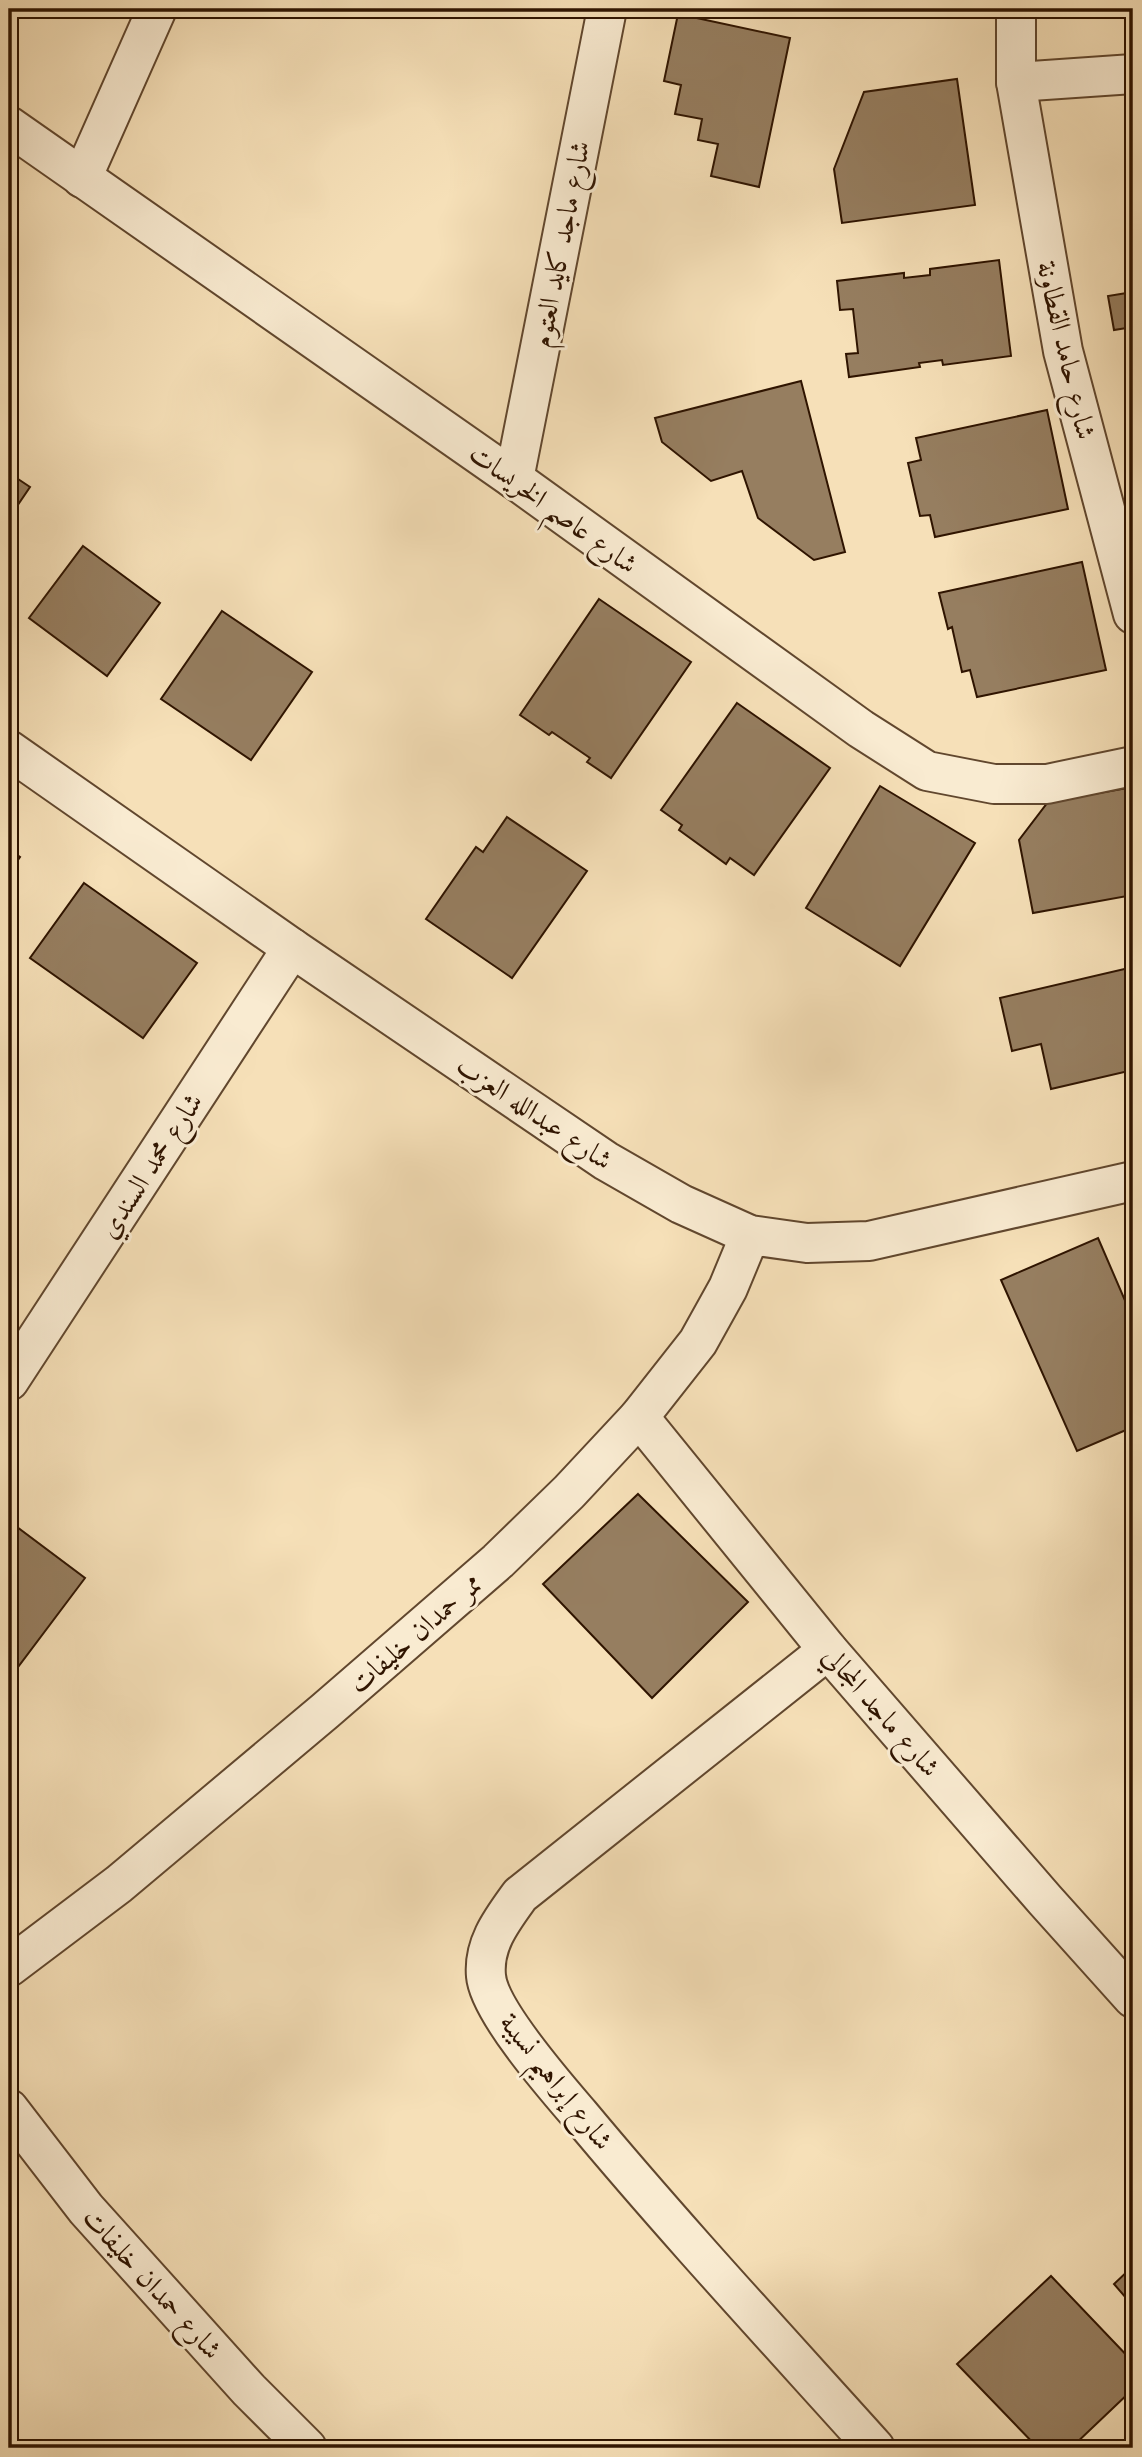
<svg xmlns="http://www.w3.org/2000/svg" width="1142" height="2457" font-family="'Old Standard TT',Amiri,serif">
<style>
.building{fill:#967e60;stroke:#2f1400;stroke-width:2}
.lines{fill:none;stroke-linecap:round;stroke-linejoin:round}
.minor-casing{stroke:#61472e;stroke-width:42}
.minor{stroke:#f9ebd1;stroke-width:38}
.labels{text-anchor:middle;stroke-width:6;stroke-linejoin:round;paint-order:stroke}
.street-label{font-size:28px;fill:#2f1400;stroke:#f9ebd1}
</style>
<rect width="100%" height="100%" fill="#f6e0b8"/>
<filter id="stains"><feTurbulence type="fractalNoise" baseFrequency=".00286" numOctaves="4"/><feColorMatrix values="0 0 0 0 .2 0 0 0 0 .09 0 0 0 0 .02 0 0 0 .5 -.17"/></filter>
<radialGradient id="worn" r=".72"><stop offset=".6" stop-color="#630" stop-opacity="0"/><stop offset="1" stop-color="#630" stop-opacity=".3"/></radialGradient>
<g class="building">
<path d="M 678,14 L 790,38 L 759,187 L 711,176 L 718,144 L 698,140 L 702,119 L 675,114 L 681,85 L 664,81 Z"/>
<path d="M 957,79 L 975,205 L 842,223 L 834,169 L 864,92 Z"/>
<path d="M 999,260 L 1011,356 L 943,365 L 942,360 L 919,363 L 920,367 L 849,377 L 846,354 L 858,353 L 853,309 L 840,310 L 837,281 L 904,273 L 904,278 L 930,275 L 930,269 Z"/>
<path d="M 1133,292 L 1133,327 L 1114,330 L 1108,296 Z"/>
<path d="M 801,381 L 845,552 L 814,560 L 758,518 L 742,471 L 711,481 L 662,442 L 655,418 Z"/>
<path d="M 1047,410 L 1068,509 L 935,537 L 930,515 L 920,516 L 908,463 L 921,460 L 916,438 Z"/>
<path d="M 9,473 L 30,487 L 9,518 Z"/>
<path d="M 83,546 L 160,603 L 107,676 L 29,618 Z"/>
<path d="M 1082,562 L 1106,670 L 977,697 L 970,670 L 962,672 L 952,627 L 948,629 L 939,593 Z"/>
<path d="M 599,599 L 691,662 L 611,778 L 587,762 L 590,758 L 552,732 L 549,735 L 520,715 Z"/>
<path d="M 222,611 L 312,672 L 251,760 L 161,699 Z"/>
<path d="M 737,703 L 830,768 L 754,875 L 730,858 L 726,864 L 679,830 L 682,825 L 661,810 Z"/>
<path d="M 880,786 L 975,843 L 900,966 L 806,908 Z"/>
<path d="M 1133,787 L 1133,895 L 1033,913 L 1019,840 L 1048,802 Z"/>
<path d="M 507,817 L 587,871 L 512,978 L 426,919 L 476,847 L 483,852 Z"/>
<path d="M 9,849 L 20,857 L 9,873 Z"/>
<path d="M 84,883 L 197,963 L 143,1038 L 30,958 Z"/>
<path d="M 1133,967 L 1133,1070 L 1051,1089 L 1041,1044 L 1012,1051 L 1000,998 Z"/>
<path d="M 1098,1238 L 1133,1319 L 1133,1427 L 1077,1451 L 1001,1280 Z"/>
<path d="M 638,1494 L 748,1602 L 652,1698 L 543,1584 Z"/>
<path d="M 9,1521 L 85,1578 L 18,1667 L 9,1660 Z"/>
<path d="M 1133,2266 L 1133,2306 L 1114,2284 Z"/>
<path d="M 1051,2276 L 1133,2362 L 1133,2389 L 1071,2448 L 1038,2448 L 957,2364 Z"/>
</g>
<g class="lines">
<defs>
<g id="minor">
<path d="M 1016,9 L 1016,82 L 1063,351 L 1133,614"/>
<path d="M 1016,82 L 1133,74"/>
<path d="M 9,126 L 514,479 L 861,729 L 927,771 L 994,784 L 1047,784 L 1133,766"/>
<path d="M 82,178 L 157,9"/>
<path d="M 514,479 L 607,9"/>
<path d="M 9,750 L 292,948 L 606,1161 L 681,1204 L 750,1235 L 807,1243 L 869,1241 L 1133,1181"/>
<path d="M 9,1381 L 292,948"/>
<path d="M 639,1417 L 828,1650 L 1045,1900 L 1133,1998"/>
<path d="M 828,1650 L 520,1895 C 502,1920 483,1944 486,1976 C 489,2011 556,2087 580,2115 C 675,2229 776,2338 875,2448"/>
<path d="M 9,1967 L 119,1884 L 325,1711 L 498,1561 L 569,1492 L 639,1417 L 698,1342 L 728,1288 L 750,1235"/>
<path d="M 9,2109 L 86,2209 L 249,2390 L 307,2448"/>
</g>
</defs>
<use href="#minor" class="minor-casing"/>
<use href="#minor" class="minor"/>
</g>
<g class="labels">
<g class="street-label">
<text transform="translate(560 244) rotate(-79)" y="10">شارع ماجد كايد العتوم</text>
<text transform="translate(1067 350) rotate(77)" y="10">شارع حامد القطاونة</text>
<text transform="translate(554 508) rotate(36)" y="10">شارع عاصم الخريسات</text>
<text transform="translate(535 1112) rotate(34)" y="10">شارع عبدالله العزب</text>
<text transform="translate(150 1165) rotate(-57)" y="10">شارع محمد السندي</text>
<text transform="translate(415 1633) rotate(-41)" y="10">ممر حمدان خليفات</text>
<text transform="translate(882 1711) rotate(49)" y="10">شارع ماجد المجالي</text>
<text transform="translate(557 2081) rotate(52)" y="10">شارع إبراهيم نسيبة</text>
<text transform="translate(153 2283) rotate(48)" y="10">شارع حمدان خليفات</text>
</g>
</g>
<rect width="1142" height="2457" fill="none" stroke="#f6e0b8" stroke-width="35"/>
<rect x="10" y="10" width="1121" height="2436" fill="none" stroke="#2f1400" stroke-width="3.5"/>
<rect x="18" y="18" width="1107" height="2422" fill="none" stroke="#2f1400" stroke-width="2"/>
<rect width="100%" height="100%" filter="url(#stains)"/>
<rect width="100%" height="100%" fill="url(#worn)"/>
</svg>
